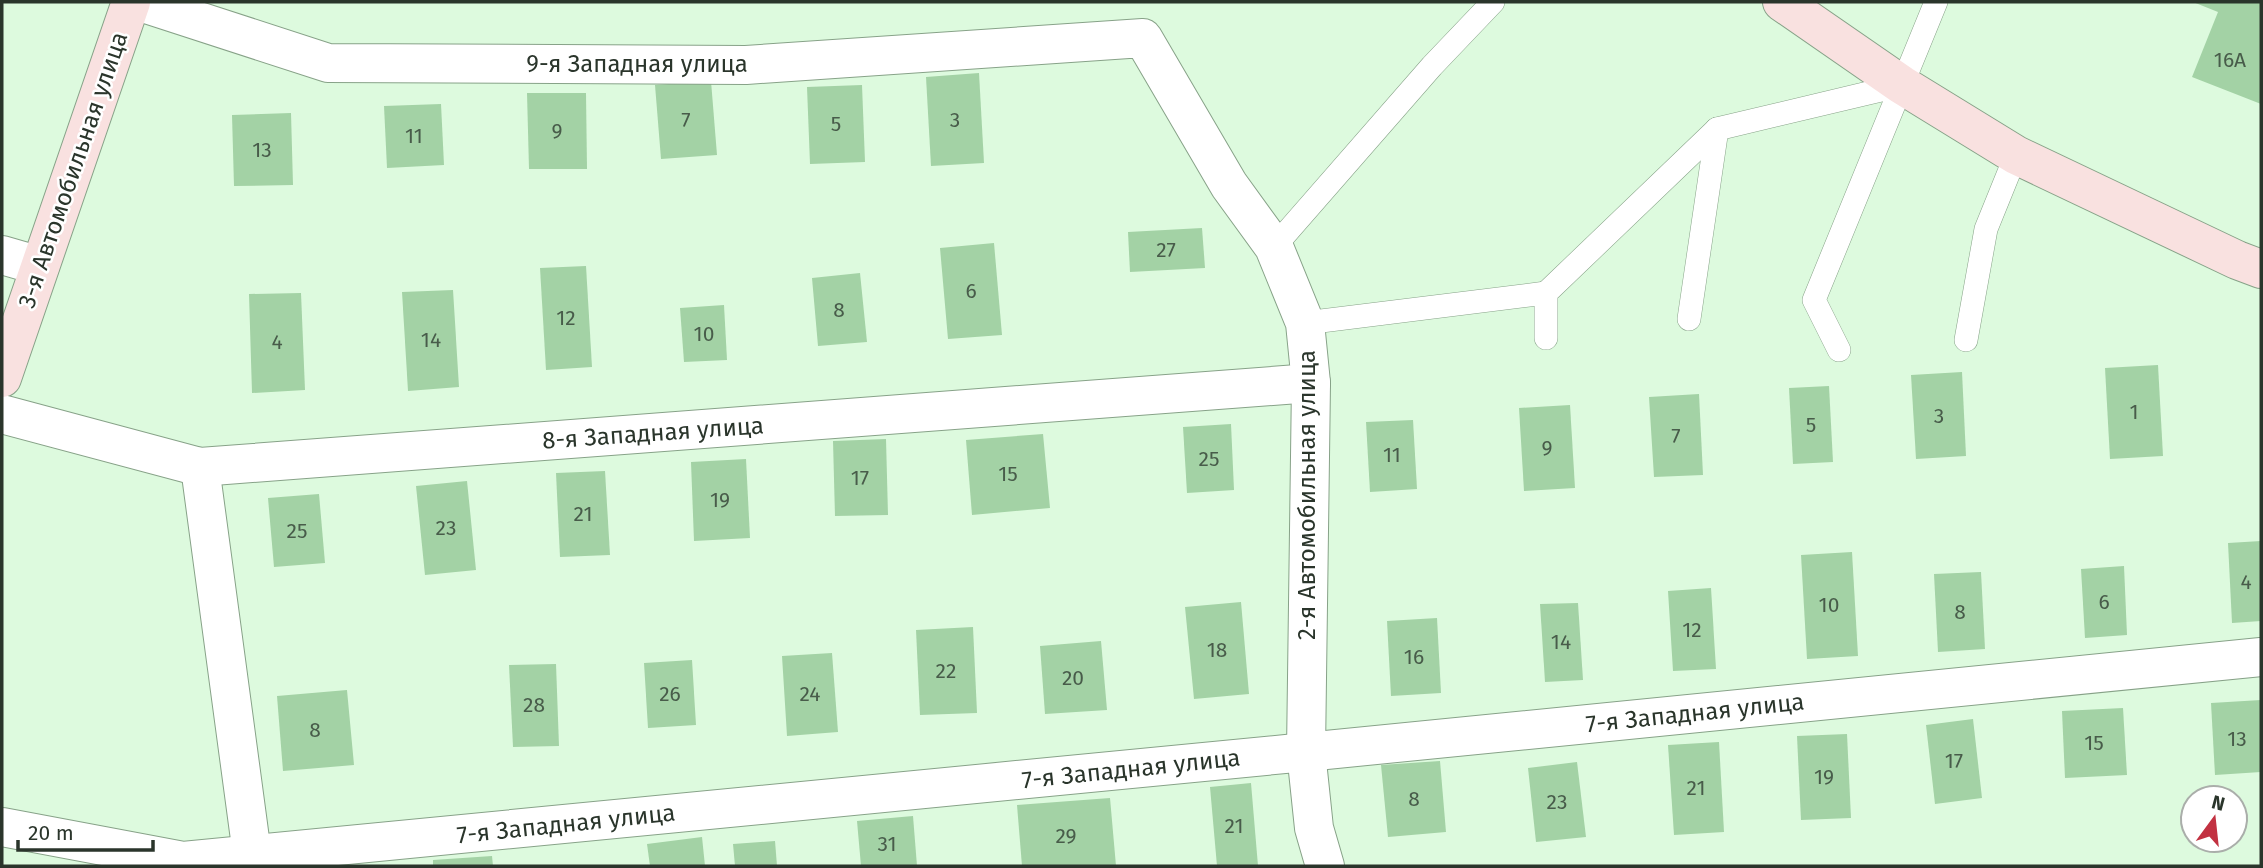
<svg xmlns="http://www.w3.org/2000/svg" width="2263" height="868" font-family="'Fira Sans',sans-serif">
<style>
.building{fill:#a3d2a5}
.lines{fill:none;stroke-linecap:round;stroke-linejoin:round}
.lane-casing{stroke:#87a288;stroke-width:24}
.street-casing{stroke:#87a288;stroke-width:40}
.secondary-casing{stroke:#87a288;stroke-width:40}
.lane{stroke:#fff;stroke-width:23}
.street{stroke:#fff;stroke-width:38}
.secondary{stroke:#f9e1e0;stroke-width:38}
.labels{text-anchor:middle;stroke-width:5;stroke-linejoin:round;paint-order:stroke}
.number-label{font-size:21px;fill:#485c4a}
.street-label{font-size:24px;fill:#2a352b;stroke:#fff}
</style>
<rect width="100%" height="100%" fill="#ddfade"/>
<g class="building">
<path d="M 2193,2 L 2261,2 L 2261,104 L 2192,77 L 2218,12 Z"/>
<path d="M 979,73 L 984,163 L 931,166 L 926,77 Z"/>
<path d="M 711,81 L 717,155 L 661,159 L 655,85 Z"/>
<path d="M 862,85 L 865,162 L 810,164 L 807,87 Z"/>
<path d="M 527,93 L 586,93 L 587,169 L 529,169 Z"/>
<path d="M 441,104 L 444,165 L 387,168 L 384,106 Z"/>
<path d="M 291,113 L 293,185 L 234,186 L 232,115 Z"/>
<path d="M 1202,228 L 1205,268 L 1130,272 L 1128,232 Z"/>
<path d="M 994,243 L 1002,335 L 948,339 L 940,248 Z"/>
<path d="M 586,266 L 592,367 L 546,370 L 540,268 Z"/>
<path d="M 860,273 L 867,342 L 818,346 L 812,278 Z"/>
<path d="M 453,290 L 459,387 L 408,391 L 402,292 Z"/>
<path d="M 301,293 L 305,390 L 252,393 L 249,294 Z"/>
<path d="M 724,305 L 727,360 L 684,362 L 680,308 Z"/>
<path d="M 2158,365 L 2163,456 L 2110,459 L 2105,368 Z"/>
<path d="M 1962,372 L 1966,456 L 1916,459 L 1911,375 Z"/>
<path d="M 1829,386 L 1833,462 L 1793,464 L 1789,388 Z"/>
<path d="M 1699,394 L 1703,475 L 1654,477 L 1649,397 Z"/>
<path d="M 1570,405 L 1575,488 L 1524,491 L 1519,408 Z"/>
<path d="M 1413,420 L 1417,489 L 1370,492 L 1366,422 Z"/>
<path d="M 1231,424 L 1234,490 L 1187,493 L 1183,427 Z"/>
<path d="M 1043,434 L 1050,508 L 972,515 L 966,440 Z"/>
<path d="M 886,439 L 888,515 L 835,516 L 833,441 Z"/>
<path d="M 746,459 L 750,538 L 694,541 L 691,462 Z"/>
<path d="M 605,471 L 610,555 L 560,557 L 556,473 Z"/>
<path d="M 467,481 L 476,570 L 425,575 L 416,486 Z"/>
<path d="M 319,494 L 325,563 L 274,567 L 268,498 Z"/>
<path d="M 2261,541 L 2261,621 L 2232,623 L 2228,543 Z"/>
<path d="M 1852,552 L 1858,656 L 1807,659 L 1801,555 Z"/>
<path d="M 2124,566 L 2127,635 L 2085,638 L 2081,569 Z"/>
<path d="M 1981,572 L 1985,649 L 1938,652 L 1934,574 Z"/>
<path d="M 1711,588 L 1716,669 L 1673,671 L 1668,591 Z"/>
<path d="M 1241,602 L 1249,694 L 1194,699 L 1185,607 Z"/>
<path d="M 1578,603 L 1583,680 L 1545,682 L 1540,604 Z"/>
<path d="M 1437,618 L 1441,693 L 1391,696 L 1387,621 Z"/>
<path d="M 973,627 L 977,713 L 920,715 L 916,630 Z"/>
<path d="M 1101,641 L 1107,710 L 1045,714 L 1040,646 Z"/>
<path d="M 832,653 L 838,732 L 787,736 L 782,656 Z"/>
<path d="M 692,660 L 696,725 L 648,728 L 644,663 Z"/>
<path d="M 556,664 L 559,746 L 513,747 L 509,665 Z"/>
<path d="M 347,690 L 354,765 L 283,771 L 277,696 Z"/>
<path d="M 2261,700 L 2261,772 L 2215,775 L 2211,703 Z"/>
<path d="M 2123,708 L 2127,775 L 2065,778 L 2062,711 Z"/>
<path d="M 1973,719 L 1982,798 L 1935,804 L 1926,725 Z"/>
<path d="M 1847,734 L 1851,818 L 1801,820 L 1797,736 Z"/>
<path d="M 1719,742 L 1724,832 L 1674,835 L 1668,745 Z"/>
<path d="M 1440,761 L 1446,832 L 1388,837 L 1381,765 Z"/>
<path d="M 1577,762 L 1586,837 L 1536,842 L 1528,768 Z"/>
<path d="M 1251,783 L 1258,866 L 1217,866 L 1210,787 Z"/>
<path d="M 1110,798 L 1116,866 L 1022,866 L 1017,805 Z"/>
<path d="M 913,816 L 917,866 L 861,866 L 857,821 Z"/>
<path d="M 702,837 L 705,866 L 650,866 L 647,844 Z"/>
<path d="M 775,841 L 777,866 L 735,866 L 733,844 Z"/>
<path d="M 492,856 L 493,866 L 433,866 L 433,860 Z"/>
</g>
<g class="lines">
<defs>
<g id="lane">
<path d="M 1274,247 L 1432,66 L 1493,2"/>
<path d="M 1689,319 L 1717,129"/>
<path d="M 1305,323 L 1546,293"/>
<path d="M 1546,338 L 1546,293 L 1717,129 L 1902,85"/>
<path d="M 1966,340 L 1986,229 L 2016,155"/>
<path d="M 1839,350 L 1814,300 L 1936,2"/>
</g>
<g id="street">
<path d="M 140,2 L 328,63 L 746,65 L 1143,38 L 1229,185 L 1274,247 L 1305,323 L 1311,383 L 1306,752 L 1314,828 L 1325,866"/>
<path d="M 2,255 L 40,266"/>
<path d="M 2,414 L 200,467 L 1311,383"/>
<path d="M 200,467 L 252,854"/>
<path d="M 2,827 L 183,861 L 1306,752 L 2261,657"/>
</g>
<g id="secondary">
<path d="M 1782,2 L 1902,85 L 2016,155 L 2237,260 L 2261,269"/>
<path d="M 2,378 L 131,2"/>
</g>
</defs>
<use href="#lane" class="lane-casing"/>
<use href="#street" class="street-casing"/>
<use href="#secondary" class="secondary-casing"/>
<use href="#lane" class="lane"/>
<use href="#street" class="street"/>
<use href="#secondary" class="secondary"/>
</g>
<g class="labels">
<g class="number-label">
<text x="2230" y="67">16А</text>
<text x="686" y="127">7</text>
<text x="955" y="127">3</text>
<text x="836" y="131">5</text>
<text x="557" y="138">9</text>
<text x="414" y="143">11</text>
<text x="262" y="157">13</text>
<text x="1166" y="257">27</text>
<text x="971" y="298">6</text>
<text x="839" y="317">8</text>
<text x="566" y="325">12</text>
<text x="704" y="341">10</text>
<text x="431" y="347">14</text>
<text x="277" y="349">4</text>
<text x="2134" y="419">1</text>
<text x="1939" y="423">3</text>
<text x="1811" y="432">5</text>
<text x="1676" y="443">7</text>
<text x="1547" y="455">9</text>
<text x="1392" y="462">11</text>
<text x="1209" y="466">25</text>
<text x="1008" y="481">15</text>
<text x="860" y="485">17</text>
<text x="720" y="507">19</text>
<text x="583" y="521">21</text>
<text x="446" y="535">23</text>
<text x="297" y="538">25</text>
<text x="2246" y="589">4</text>
<text x="2104" y="609">6</text>
<text x="1829" y="612">10</text>
<text x="1960" y="619">8</text>
<text x="1692" y="637">12</text>
<text x="1561" y="649">14</text>
<text x="1217" y="657">18</text>
<text x="1414" y="664">16</text>
<text x="946" y="678">22</text>
<text x="1073" y="685">20</text>
<text x="670" y="701">26</text>
<text x="810" y="701">24</text>
<text x="534" y="712">28</text>
<text x="315" y="737">8</text>
<text x="2237" y="746">13</text>
<text x="2094" y="750">15</text>
<text x="1954" y="768">17</text>
<text x="1824" y="784">19</text>
<text x="1696" y="795">21</text>
<text x="1414" y="806">8</text>
<text x="1557" y="809">23</text>
<text x="1234" y="833">21</text>
<text x="1066" y="843">29</text>
<text x="887" y="851">31</text>
</g>
<g class="street-label">
<text x="637" y="72">9-я Западная улица</text>
<text transform="translate(73 170) rotate(-71)" y="8">3-я Автомобильная улица</text>
<text transform="translate(653 433) rotate(-4)" y="8">8-я Западная улица</text>
<text transform="translate(1307 495) rotate(-90)" y="8">2-я Автомобильная улица</text>
<text transform="translate(1695 713) rotate(-6)" y="8">7-я Западная улица</text>
<text transform="translate(1131 769) rotate(-6)" y="8">7-я Западная улица</text>
<text transform="translate(566 824) rotate(-6)" y="8">7-я Западная улица</text>
</g>
</g>
<rect width="2263" height="868" fill="none" stroke="#2a352b" stroke-width="7"/>
<g transform="translate(2214 819) rotate(15)"><circle r="33" fill="#ffffff" stroke="#aaaeaa" stroke-width="2"/>
<path d="M0-5L12 26L0 18L-12 26Z" fill="#c23141"/>
<text y="-10" font-size="19" font-weight="bold" text-anchor="middle" fill="#2a352b">N</text>
</g>
<path d="M18 840v10h135v-10" fill="none" stroke="#2a352b" stroke-width="3.5"/>
<text x="28" y="840" font-size="21" fill="#2a352b" stroke="#ffffff" stroke-width="5" paint-order="stroke">20 m</text>
</svg>
